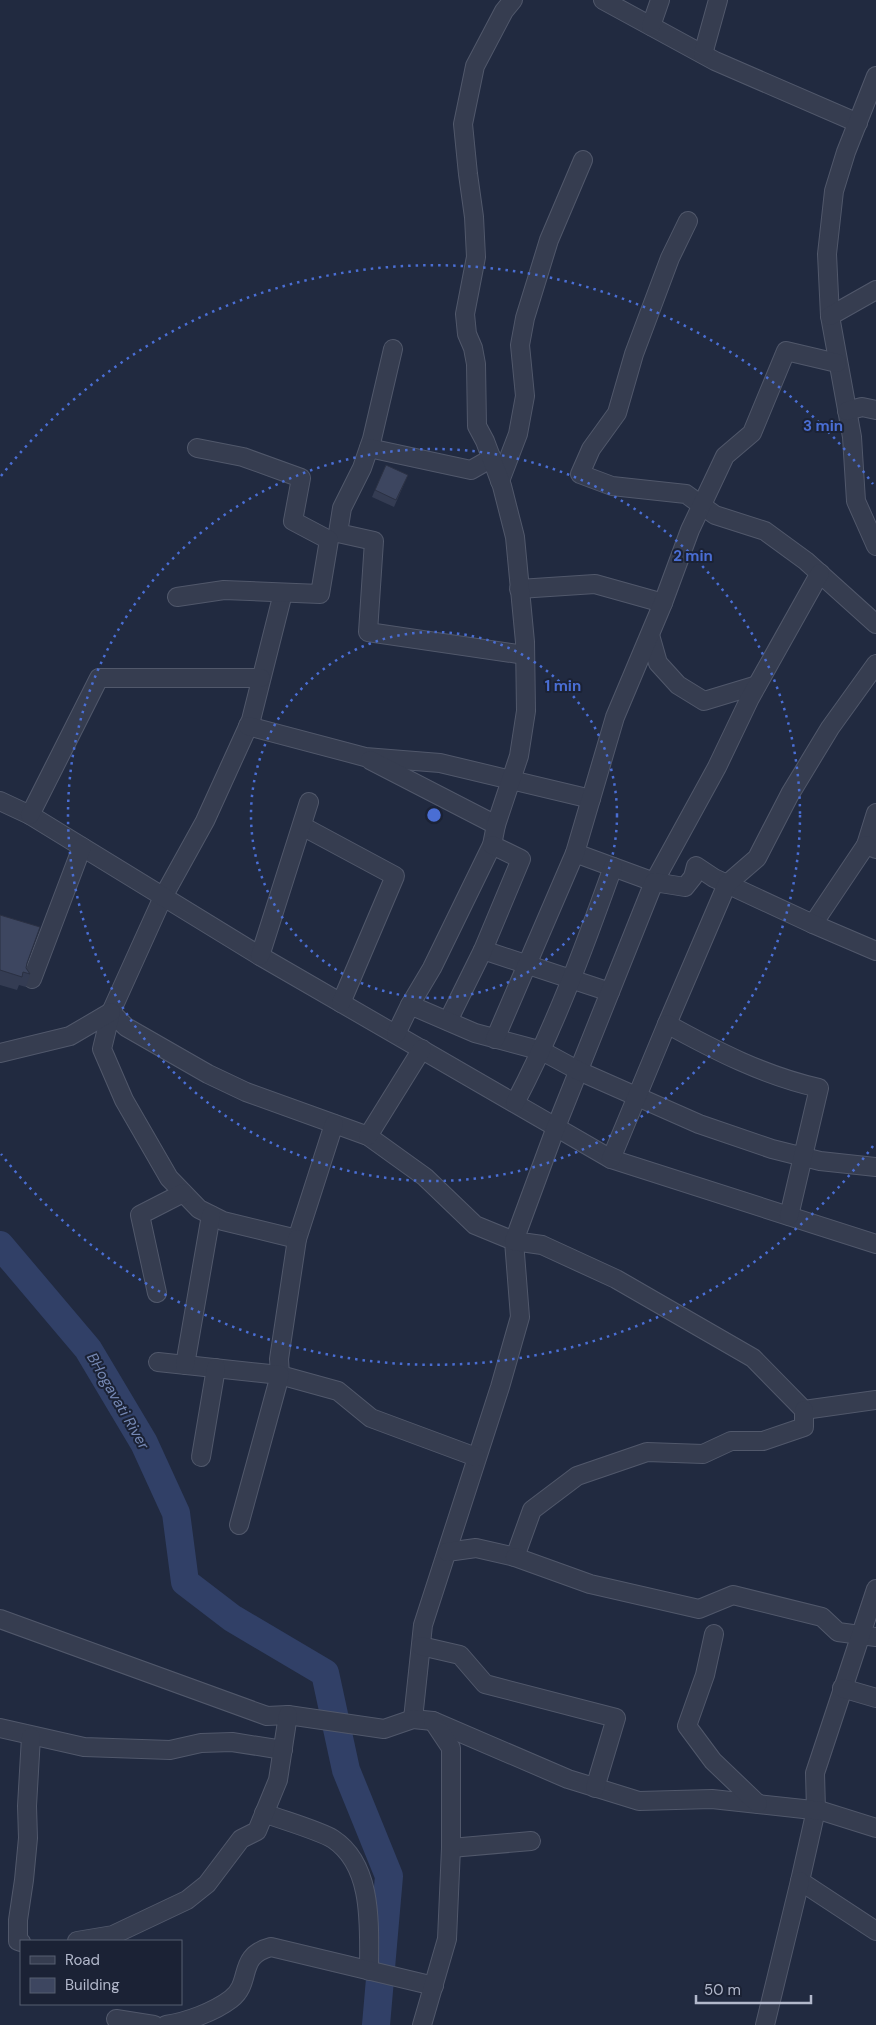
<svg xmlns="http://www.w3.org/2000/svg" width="876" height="2025" font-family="'DM Sans',sans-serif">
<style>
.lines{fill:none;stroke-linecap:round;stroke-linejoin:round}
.river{stroke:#314067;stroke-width:28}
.minor-casing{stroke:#51586b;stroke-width:20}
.minor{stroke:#363d50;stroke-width:18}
.wall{fill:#343c53}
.building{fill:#3d4660;stroke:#2b3143}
.ring{fill:none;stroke:#4a6ed4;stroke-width:2.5;stroke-dasharray:2.5 5}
.labels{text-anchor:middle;stroke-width:4;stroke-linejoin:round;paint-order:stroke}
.water-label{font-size:15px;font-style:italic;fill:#7689b5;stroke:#1b2235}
.centre{fill:#4a6ed4;stroke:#1b2235;stroke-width:2.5}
.ring-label{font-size:15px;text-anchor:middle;font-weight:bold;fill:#4a6ed4;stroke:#1b2235;stroke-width:4;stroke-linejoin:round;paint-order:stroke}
</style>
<rect width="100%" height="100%" fill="#212a40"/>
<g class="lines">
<path class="river" d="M 0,1245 L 88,1349 L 144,1443 L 176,1513 L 185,1582 L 232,1618 L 325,1673 L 346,1770 L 389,1876 L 376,2025"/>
<defs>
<g id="minor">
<path d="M 603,0 L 715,61 L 858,123"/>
<path d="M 651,26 L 660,0"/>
<path d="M 703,54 L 718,0"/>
<path d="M 876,76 L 846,152 L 834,191 L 827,254 L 830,316 L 852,437 L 856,501 L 876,546"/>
<path d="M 688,221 L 670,258 L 634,354 L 617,413 L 591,449 L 580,474 L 612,486 L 686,494 L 715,515 L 765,531 L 806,561 L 876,624"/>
<path d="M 830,316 L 876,290"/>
<path d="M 393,349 L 372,439 L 362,468 L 342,508 L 338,533 L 374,541 L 368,632 L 525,655"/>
<path d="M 847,411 L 862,407 L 876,410"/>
<path d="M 369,448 L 471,470 L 492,458"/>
<path d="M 500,481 L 518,434 L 525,396 L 520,345 L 525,318 L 549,240 L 583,160"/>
<path d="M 519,589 L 595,584 L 663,603"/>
<path d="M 283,593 L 251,720 L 205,821 L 163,897 L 111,1012 L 126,1027 L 208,1074 L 246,1092 L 368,1136 L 425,1177 L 475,1225 L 514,1241 L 520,1317 L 500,1387 L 423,1625 L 413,1719"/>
<path d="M 177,597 L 224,590 L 320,594 L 329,540 L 293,521 L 301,478 L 243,457 L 197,448"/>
<path d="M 650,635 L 658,663 L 678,685 L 704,701 L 757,685"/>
<path d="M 248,726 L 365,757 L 440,763 L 591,799"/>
<path d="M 370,760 L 496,825"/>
<path d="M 0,801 L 30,815 L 260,956 L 611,1159 L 876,1244"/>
<path d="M 876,813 L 866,845 L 876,849"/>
<path d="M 30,815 L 99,678 L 261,678"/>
<path d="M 302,826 L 395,876 L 341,1003"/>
<path d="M 575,853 L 654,882 L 717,767 L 750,698 L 820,573"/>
<path d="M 813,924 L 866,845"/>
<path d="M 483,950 L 610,992"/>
<path d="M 876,951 L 813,924 L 714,878 L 696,866 L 693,877 L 685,887 L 654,882 L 556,1127 L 514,1241 L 542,1245 L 616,1279 L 753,1358 L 804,1410 L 876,1400"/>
<path d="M 260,956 L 309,802"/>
<path d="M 32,979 L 82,847"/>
<path d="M 410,1005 L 432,968 L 492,845 L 496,825 L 519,756 L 526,711 L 525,642 L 515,537 L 502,486 L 485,441 L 477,426 L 476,364 L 473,348 L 467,334 L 465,314 L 476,257 L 474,217 L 468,174 L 463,124 L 475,66 L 504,11 L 513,0"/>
<path d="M 111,1012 L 102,1049 L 124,1100 L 169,1178 L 199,1209 L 223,1221 L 297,1239 L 334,1124"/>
<path d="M 448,1021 L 483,950 L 521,859 L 492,845"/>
<path d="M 667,1024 L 727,884 L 757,858 L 790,794 L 830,728 L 876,664"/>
<path d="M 396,1034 L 410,1005 L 475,1033 L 542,1051 L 579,1071 L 699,1124 L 772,1149 L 820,1161 L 876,1167"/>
<path d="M 495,1039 L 575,853 L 615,717 L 663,603 L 690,530 L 725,456 L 752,433 L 786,351 L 837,363"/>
<path d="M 0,1053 L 70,1036 L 111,1012"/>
<path d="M 515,1103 C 555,1027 584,948 613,867"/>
<path d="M 368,1136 L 422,1049"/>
<path d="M 611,1159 L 667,1024 C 716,1051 765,1076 819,1088 L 789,1216"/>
<path d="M 297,1239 L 279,1359 L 280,1375 L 338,1391 L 371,1418 L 476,1457"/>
<path d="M 157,1293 L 140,1215 L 183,1193"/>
<path d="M 158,1362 L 280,1375 L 239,1525"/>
<path d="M 185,1365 L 211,1215"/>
<path d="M 201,1457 L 216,1368"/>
<path d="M 447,1552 L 476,1548 L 515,1557 L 532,1510 L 577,1476 L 647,1452 L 703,1454 L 731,1441 L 763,1441 L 804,1427 L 804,1410"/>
<path d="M 515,1557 L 590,1584 L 699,1609 L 733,1595 L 822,1617 L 838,1632 L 876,1637"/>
<path d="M 876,1589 L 815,1773 L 816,1810 L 800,1881 L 876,1931"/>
<path d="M 0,1619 L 267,1716 L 288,1715 L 384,1729 L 413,1719 L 433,1721 L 568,1779 L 639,1801 L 712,1799 L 822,1811 L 876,1828"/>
<path d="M 714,1634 L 705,1675 L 687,1726 L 713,1761 L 758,1804"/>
<path d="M 421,1646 L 460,1655 L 485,1684 L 616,1718 L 595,1788"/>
<path d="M 842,1688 L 876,1698"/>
<path d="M 0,1728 L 84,1747 L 170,1750 L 201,1743 L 232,1742 L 283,1750"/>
<path d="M 264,1813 C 282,1820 318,1830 333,1839 C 374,1866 369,1928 369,1971"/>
<path d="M 451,1848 L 531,1841"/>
<path d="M 77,1941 L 113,1935 L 187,1900 L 207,1884 L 241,1839 L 257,1831 L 278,1780 L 288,1715"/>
<path d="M 21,1942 L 18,1941 L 18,1920 L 24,1880 L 28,1838 L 27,1806 L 31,1737"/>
<path d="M 116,2019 L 154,2025"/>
<path d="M 166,2025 C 186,2022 214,2012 231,1999 C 253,1982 236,1956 271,1947 L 434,1986"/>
<path d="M 422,2025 L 447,1939 L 451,1848 L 451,1748 L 433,1721"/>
<path d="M 765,2025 L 800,1881"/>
</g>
</defs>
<use href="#minor" class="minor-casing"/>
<use href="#minor" class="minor"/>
</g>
<g class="wall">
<path d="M 408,475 L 394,507 L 372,497 L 375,490 Z"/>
<path d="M 0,915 L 27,963 L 26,968 L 30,974 L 26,987 L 19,985 L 17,990 L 0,985 Z"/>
</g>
<g class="building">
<path d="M 386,465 L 408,475 L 396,500 L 375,490 Z"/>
<path d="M 0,915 L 40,927 L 27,963 L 26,968 L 30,974 L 23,972 L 22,977 L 0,970 Z"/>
</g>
<g class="ring">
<circle cx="434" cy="815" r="183"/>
<circle cx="434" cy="815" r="366"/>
<path d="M873 1146A550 550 0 0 1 1 1154M1 476A550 550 0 0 1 873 484"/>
</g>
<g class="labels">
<g class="water-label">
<text transform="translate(118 1401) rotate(60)" y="5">BHogavati River</text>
</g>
</g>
<circle cx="434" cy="815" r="8" class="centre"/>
<g class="ring-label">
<text x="823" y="431">3 min</text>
<text x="693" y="561">2 min</text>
<text x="563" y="691">1 min</text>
</g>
<rect x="20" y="1940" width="162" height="65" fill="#1b2235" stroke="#575e71"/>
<rect x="30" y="1956" width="25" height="8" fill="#363d50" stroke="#575e71"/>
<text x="65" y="1965" font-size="15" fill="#b2b8cb">Road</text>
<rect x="30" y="1978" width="25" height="15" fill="#3d4660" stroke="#575e71"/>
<text x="65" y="1990" font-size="15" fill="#b2b8cb">Building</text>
<path d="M696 1995v8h115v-8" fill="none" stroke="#b2b8cb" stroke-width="2.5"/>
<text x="704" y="1995" font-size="15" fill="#b2b8cb" stroke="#1b2235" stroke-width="4" paint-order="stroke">50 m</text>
</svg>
